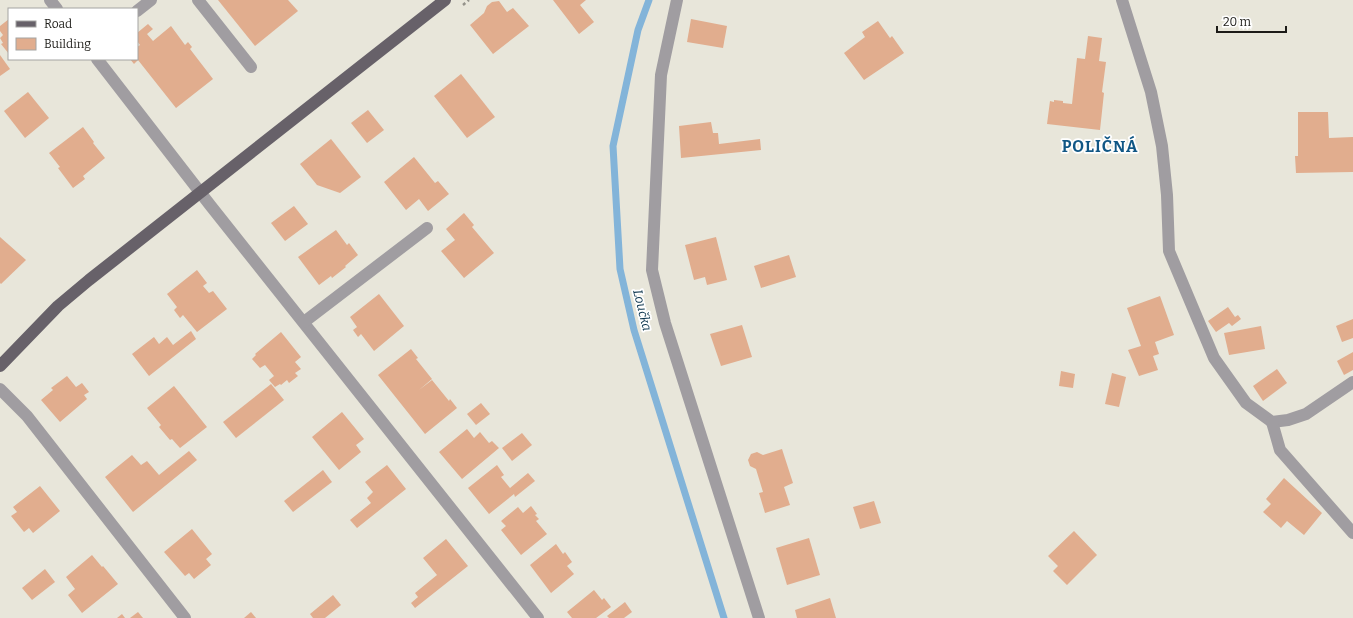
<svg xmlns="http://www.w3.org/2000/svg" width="1353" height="618" font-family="Bitter,serif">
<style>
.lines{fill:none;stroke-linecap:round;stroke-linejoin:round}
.stream{stroke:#83b4d9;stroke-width:7}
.building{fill:#e1ad8e}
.path{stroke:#94928a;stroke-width:2.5;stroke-dasharray:3 3;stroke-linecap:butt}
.minor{stroke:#a09da1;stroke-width:12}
.major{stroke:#676169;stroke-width:12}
.labels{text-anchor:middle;stroke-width:3.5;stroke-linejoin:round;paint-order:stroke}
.water-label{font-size:13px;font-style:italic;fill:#09324b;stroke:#fff}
.district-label{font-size:16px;font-weight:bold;letter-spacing:1px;fill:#115785;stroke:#fff}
</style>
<rect width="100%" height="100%" fill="#e8e6da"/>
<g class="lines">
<path class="stream" d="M 649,0 L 638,30 L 613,146 L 620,269 L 634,330 L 724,618"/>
</g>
<g class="building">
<path d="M 218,0 L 288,0 L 298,11 L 255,46 Z"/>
<path d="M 553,0 L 586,0 L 580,5 L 594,22 L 579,34 Z"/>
<path d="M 499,1 L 507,12 L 513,8 L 529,26 L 493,54 L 470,25 L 484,13 L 487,6 L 492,2 Z"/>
<path d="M 9,19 L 9,54 L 1,44 L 3,43 L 0,38 L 3,35 L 0,31 L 0,26 Z"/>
<path d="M 691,19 L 727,26 L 723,48 L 687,42 Z"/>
<path d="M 878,21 L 890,38 L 892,36 L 904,53 L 864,80 L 844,53 L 865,37 L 862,32 Z"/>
<path d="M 148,24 L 153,29 L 147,34 L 153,41 L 171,26 L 185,45 L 188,42 L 192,47 L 190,49 L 213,79 L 176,108 L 138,60 L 134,64 L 130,59 L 137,59 L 137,47 L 140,45 L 137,41 L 137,33 Z"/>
<path d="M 1088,36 L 1102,38 L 1099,61 L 1106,62 L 1102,92 L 1104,93 L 1100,130 L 1047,124 L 1050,101 L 1054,102 L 1054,100 L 1063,101 L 1063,103 L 1072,104 L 1077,58 L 1085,59 Z"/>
<path d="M 0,55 L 10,69 L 0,76 Z"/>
<path d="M 461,74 L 495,117 L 467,138 L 434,96 Z"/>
<path d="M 28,92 L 49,118 L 25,138 L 4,111 Z"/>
<path d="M 368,110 L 384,130 L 367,143 L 351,123 Z"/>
<path d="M 1298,112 L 1328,112 L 1329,138 L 1353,137 L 1353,172 L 1296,173 L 1295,156 L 1298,156 Z"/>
<path d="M 711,122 L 713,133 L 718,133 L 719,144 L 760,139 L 761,150 L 681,158 L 679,126 Z"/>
<path d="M 83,127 L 94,142 L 93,143 L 105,158 L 83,176 L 85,179 L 73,188 L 58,168 L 60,167 L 49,153 Z"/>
<path d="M 331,139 L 361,177 L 340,193 L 317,185 L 300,164 Z"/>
<path d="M 414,157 L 435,183 L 438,181 L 449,194 L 428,211 L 419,199 L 406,210 L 384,182 Z"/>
<path d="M 294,206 L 308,224 L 285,241 L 271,223 Z"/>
<path d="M 464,213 L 474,225 L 472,227 L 494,253 L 464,278 L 441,251 L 455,240 L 446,229 Z"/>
<path d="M 336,230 L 347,245 L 349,243 L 358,255 L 345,266 L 346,267 L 332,278 L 331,276 L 319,285 L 298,257 Z"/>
<path d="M 0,237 L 26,260 L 1,284 L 0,283 Z"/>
<path d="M 716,237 L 727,280 L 707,285 L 705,277 L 694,280 L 685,245 Z"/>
<path d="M 789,255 L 796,277 L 761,288 L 754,266 Z"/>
<path d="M 197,270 L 207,283 L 203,286 L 209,293 L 213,291 L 227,309 L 197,332 L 183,315 L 180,318 L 174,310 L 177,307 L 167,294 Z"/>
<path d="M 379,294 L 404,326 L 374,351 L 361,334 L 358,337 L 353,330 L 357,327 L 350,317 Z"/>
<path d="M 1160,296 L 1174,335 L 1155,342 L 1159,354 L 1153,356 L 1158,370 L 1139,376 L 1128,350 L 1141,346 L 1127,308 Z"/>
<path d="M 1228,307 L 1235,317 L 1238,315 L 1241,319 L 1232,326 L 1229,323 L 1216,332 L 1208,321 Z"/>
<path d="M 1353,319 L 1353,338 L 1342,342 L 1336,326 Z"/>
<path d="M 742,325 L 752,357 L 721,366 L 710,334 Z"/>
<path d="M 1261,326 L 1265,349 L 1229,355 L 1224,333 Z"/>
<path d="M 191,331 L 196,339 L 149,376 L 132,354 L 154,337 L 159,344 L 167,337 L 173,345 Z"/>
<path d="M 281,332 L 301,357 L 295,362 L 301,369 L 295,373 L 298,376 L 289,383 L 287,380 L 281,385 L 280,384 L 275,387 L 269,380 L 274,376 L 265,365 L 260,368 L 252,359 L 256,355 L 255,354 Z"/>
<path d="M 411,349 L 418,358 L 416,359 L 432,379 L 419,390 L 432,380 L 449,401 L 450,399 L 457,408 L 425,434 L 378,375 Z"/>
<path d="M 1353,352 L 1353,370 L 1344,375 L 1337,361 Z"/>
<path d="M 1277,369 L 1287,383 L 1263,401 L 1253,386 Z"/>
<path d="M 1061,371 L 1075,374 L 1073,388 L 1059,386 Z"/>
<path d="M 1112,373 L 1126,377 L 1119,407 L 1105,404 Z"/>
<path d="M 67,376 L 76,387 L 82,383 L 89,392 L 84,395 L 87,399 L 60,422 L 41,400 L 53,390 L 51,388 Z"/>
<path d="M 271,384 L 284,400 L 236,438 L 223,422 Z"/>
<path d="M 174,386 L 207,427 L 180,448 L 172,439 L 170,440 L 159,427 L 161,425 L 147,408 Z"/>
<path d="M 481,403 L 490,414 L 476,425 L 467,414 Z"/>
<path d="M 342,412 L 364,439 L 356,445 L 361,452 L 339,470 L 312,437 Z"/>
<path d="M 467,429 L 474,438 L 480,432 L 489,443 L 492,441 L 499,448 L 462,479 L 439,452 Z"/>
<path d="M 522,433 L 532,445 L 512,461 L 502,448 Z"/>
<path d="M 782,449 L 793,483 L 784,487 L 790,505 L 765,513 L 759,493 L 763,492 L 756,469 L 750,466 L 748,460 L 751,454 L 757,452 L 763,455 Z"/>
<path d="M 189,451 L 197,460 L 133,512 L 105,477 L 132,455 L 141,465 L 147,461 L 159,475 Z"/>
<path d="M 387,465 L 406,489 L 357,528 L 350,520 L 371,503 L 367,498 L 373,492 L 365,482 Z"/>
<path d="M 497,465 L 504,475 L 501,477 L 510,488 L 528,473 L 535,481 L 515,497 L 514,494 L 489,514 L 468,488 Z"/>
<path d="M 323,470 L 332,482 L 293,512 L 284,501 Z"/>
<path d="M 1284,478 L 1322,513 L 1304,535 L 1287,521 L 1281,528 L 1263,512 L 1271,504 L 1266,499 Z"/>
<path d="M 40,486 L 60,511 L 33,533 L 29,528 L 24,532 L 11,516 L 17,512 L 13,507 Z"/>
<path d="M 874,501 L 881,523 L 860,529 L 853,507 Z"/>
<path d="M 531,506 L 537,514 L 535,515 L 539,519 L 536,521 L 547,534 L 521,555 L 501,530 L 506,526 L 501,521 L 518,507 L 523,513 Z"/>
<path d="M 192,529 L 212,554 L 206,559 L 211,565 L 194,579 L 189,573 L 185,576 L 164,552 Z"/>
<path d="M 1074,531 L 1097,555 L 1067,585 L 1053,571 L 1058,566 L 1048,556 Z"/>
<path d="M 809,538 L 820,575 L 787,585 L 776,548 Z"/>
<path d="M 446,539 L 468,566 L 415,608 L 411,603 L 418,597 L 415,593 L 437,575 L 423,558 Z"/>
<path d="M 556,544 L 563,554 L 565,552 L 572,562 L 567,566 L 574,574 L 551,593 L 530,565 Z"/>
<path d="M 92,555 L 102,567 L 103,566 L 118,584 L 82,613 L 68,595 L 75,589 L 66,577 Z"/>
<path d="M 45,569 L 55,582 L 32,600 L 22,588 Z"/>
<path d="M 594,590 L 602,600 L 604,598 L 611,607 L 596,618 L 572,618 L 567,612 Z"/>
<path d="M 333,595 L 341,605 L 325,618 L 313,618 L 310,614 Z"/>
<path d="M 830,598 L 836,618 L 797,618 L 795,610 Z"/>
<path d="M 625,602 L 632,612 L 624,618 L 609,618 L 607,616 Z"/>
<path d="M 138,612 L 143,618 L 130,618 Z"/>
<path d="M 251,612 L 256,618 L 244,618 Z"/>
<path d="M 122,614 L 125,618 L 117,618 Z"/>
</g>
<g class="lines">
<path class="path" d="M 463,5 L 469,0"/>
<g class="minor">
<path d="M 50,0 L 57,9"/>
<path d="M 198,0 L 251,67"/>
<path d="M 677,0 L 661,75 L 652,270 L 665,323 L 759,618"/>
<path d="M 1122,0 L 1151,92 L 1162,146 L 1167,195 L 1169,251 L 1214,358 L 1246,403 L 1272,422 L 1288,420 L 1306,414 L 1353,382"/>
<path d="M 137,11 L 151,0"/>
<path d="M 97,59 L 210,205 L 538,618"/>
<path d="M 304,322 L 427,228"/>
<path d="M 0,389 L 27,416 L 185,618"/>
<path d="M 1272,422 L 1280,450 L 1353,533"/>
</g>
<path class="major" d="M 0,366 L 58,306 L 89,280 L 445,0"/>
</g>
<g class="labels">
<g class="water-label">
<text transform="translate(643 310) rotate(76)" y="5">Loučka</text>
</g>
<g class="district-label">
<text x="1100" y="152">POLIČNÁ</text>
</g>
</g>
<rect x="8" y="8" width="130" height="52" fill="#ffffff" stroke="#a4a4a2"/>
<rect x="16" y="21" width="20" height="6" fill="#676169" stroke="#a4a4a2"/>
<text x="44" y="28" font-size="12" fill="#1c1b17">Road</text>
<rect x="16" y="38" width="20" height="12" fill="#e1ad8e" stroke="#a4a4a2"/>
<text x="44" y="48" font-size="12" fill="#1c1b17">Building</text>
<path d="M1217 26v6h69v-6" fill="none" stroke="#1c1b17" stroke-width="2"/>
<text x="1223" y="26" font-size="12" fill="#1c1b17" stroke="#ffffff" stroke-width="3" paint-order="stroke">20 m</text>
</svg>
